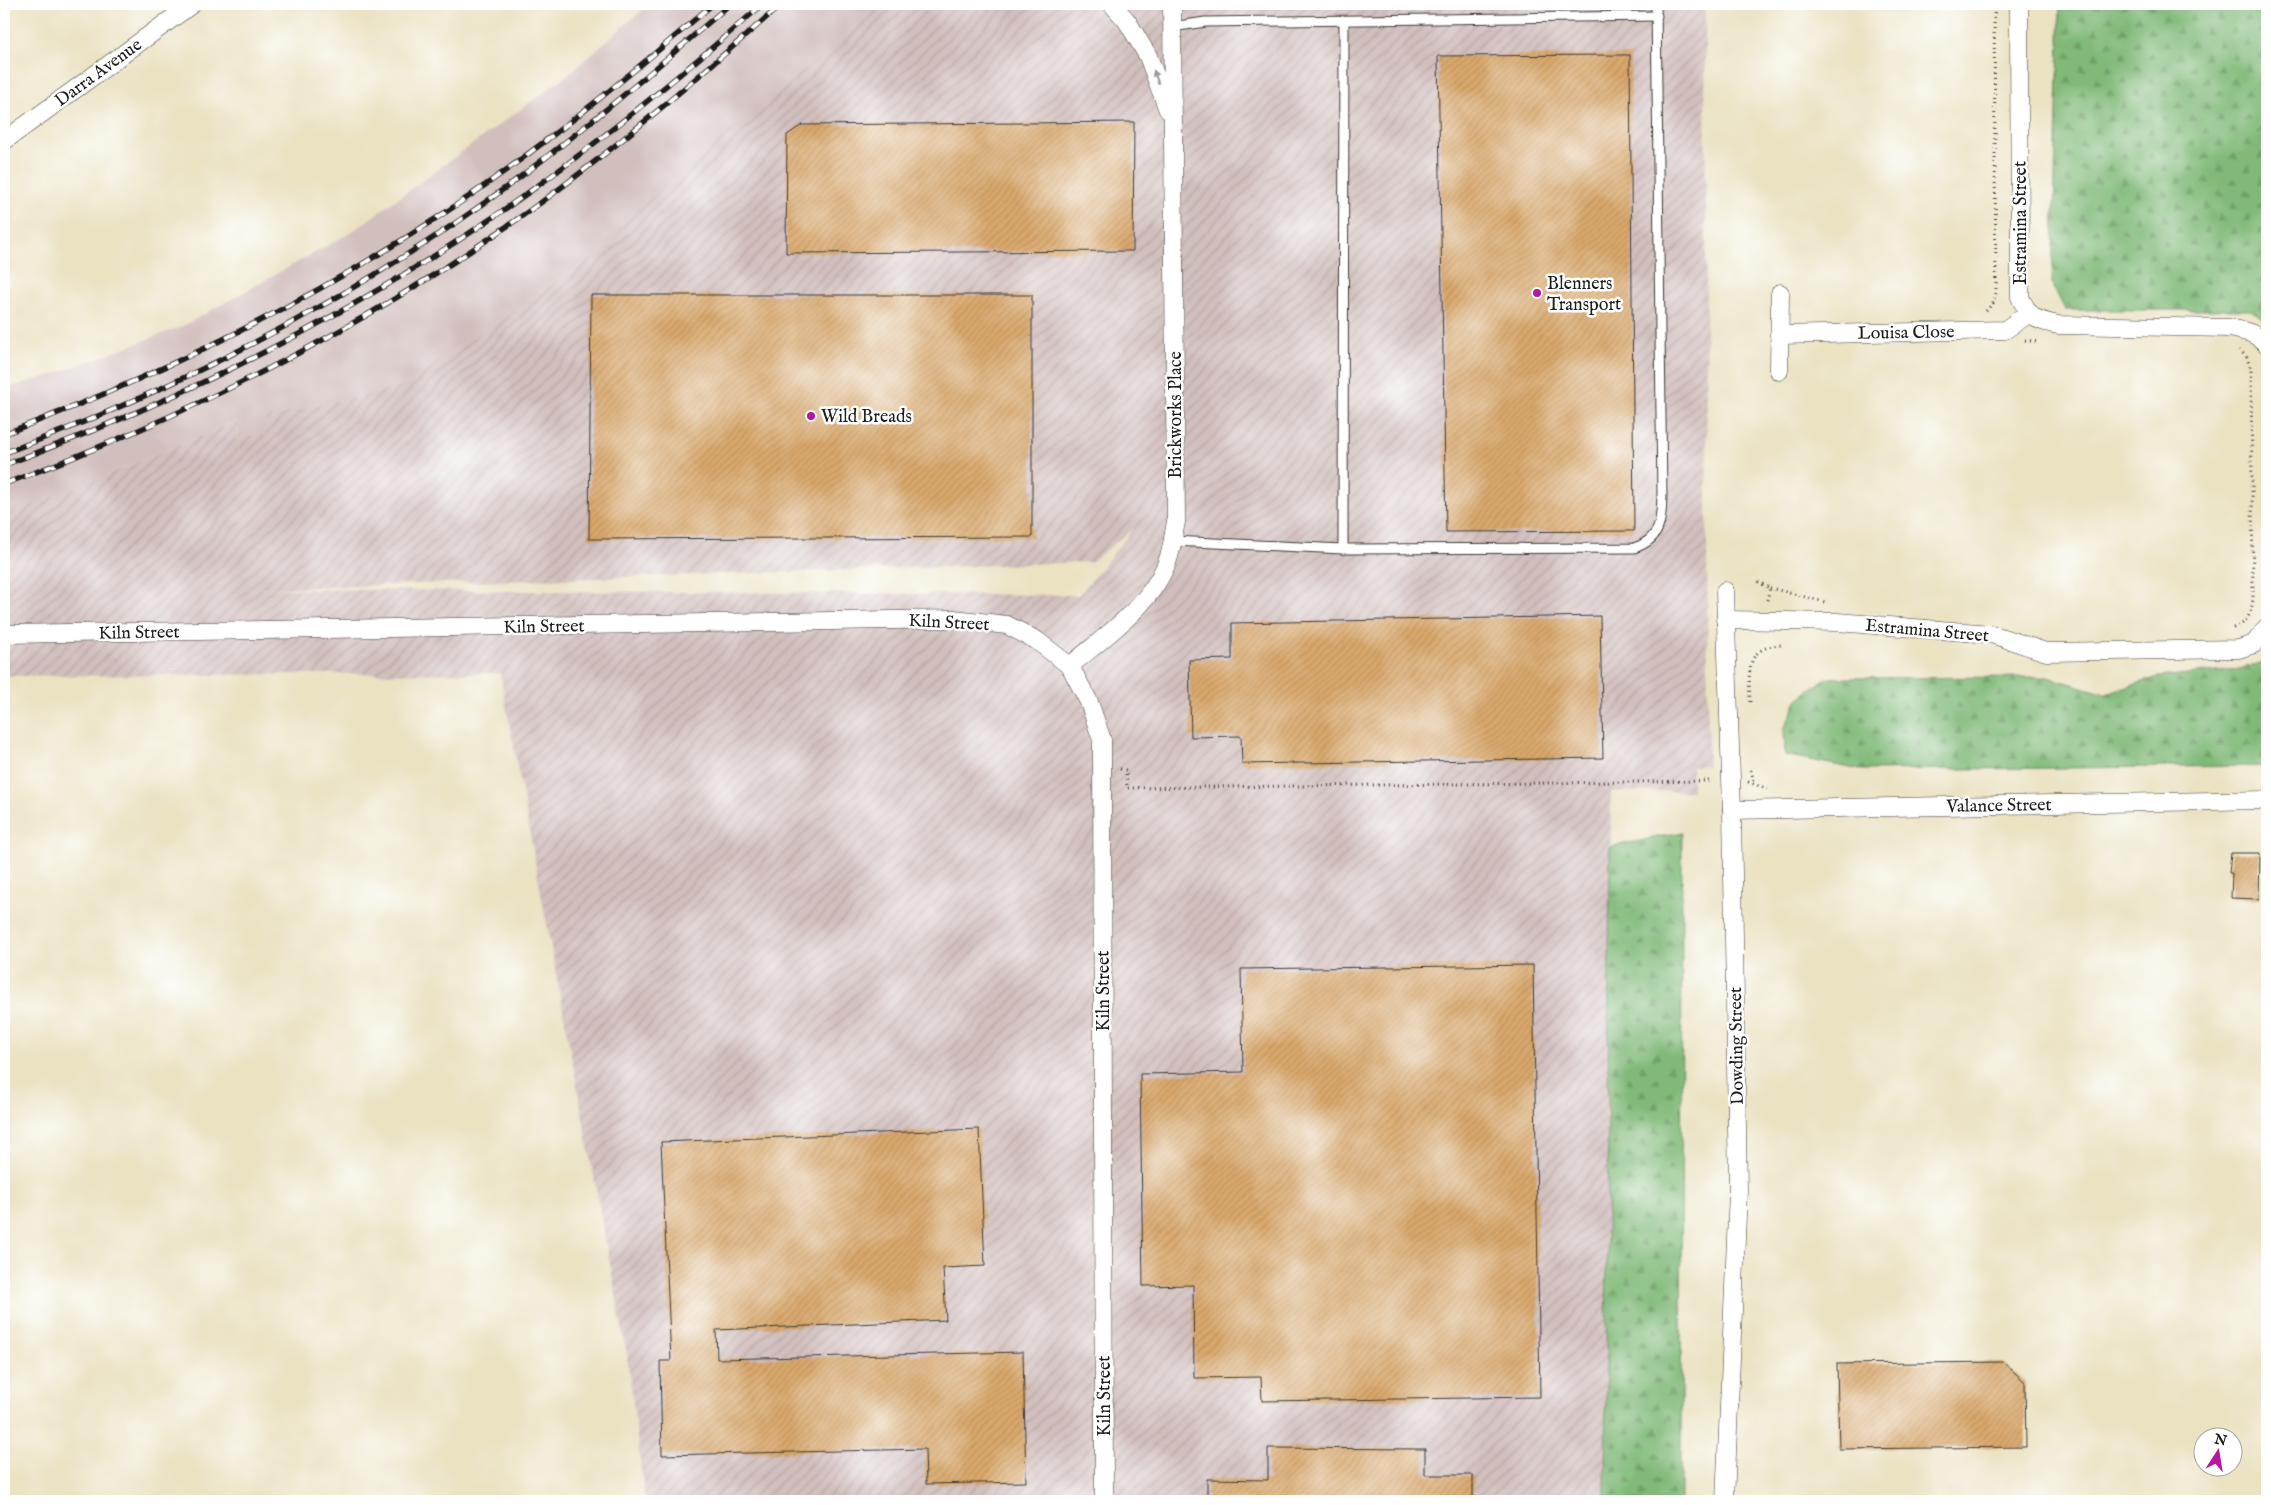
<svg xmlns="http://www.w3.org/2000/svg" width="2271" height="1505" font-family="'IM FELL English',serif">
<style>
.industrial{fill:url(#industrial-furrows);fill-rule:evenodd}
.railway{fill:#d1bfbd}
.forest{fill:url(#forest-firs);stroke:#4e6a4a}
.building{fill:url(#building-hatch)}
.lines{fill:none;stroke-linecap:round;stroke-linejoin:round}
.lane-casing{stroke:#3b3a35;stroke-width:11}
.street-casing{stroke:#3b3a35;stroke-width:19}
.path{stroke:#3b3a35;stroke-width:3;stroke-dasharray:1 4;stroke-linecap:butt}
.lane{stroke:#fff;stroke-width:9}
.street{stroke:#fff;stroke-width:18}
.rail-casing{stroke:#1c1c1c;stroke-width:5.5}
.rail{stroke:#fff;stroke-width:4;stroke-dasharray:11;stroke-linecap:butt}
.oneway{fill:#999}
.poi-dot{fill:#b5179e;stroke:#fff;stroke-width:2}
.labels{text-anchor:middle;stroke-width:5;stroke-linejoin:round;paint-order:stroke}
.street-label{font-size:18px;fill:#1c1c1c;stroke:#fff}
.poi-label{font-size:18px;fill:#1c1c1c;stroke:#fff;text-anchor:start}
</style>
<defs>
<pattern id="industrial-furrows" width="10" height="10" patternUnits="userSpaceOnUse" patternTransform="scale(1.25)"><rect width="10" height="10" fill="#d1bfbd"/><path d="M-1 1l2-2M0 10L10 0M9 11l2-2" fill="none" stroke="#b3a4a2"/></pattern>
<pattern id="forest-firs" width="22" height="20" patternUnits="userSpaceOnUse" patternTransform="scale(1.25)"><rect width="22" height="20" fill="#80b978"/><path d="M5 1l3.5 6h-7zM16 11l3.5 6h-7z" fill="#6e9e67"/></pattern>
<pattern id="building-hatch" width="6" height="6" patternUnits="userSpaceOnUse" patternTransform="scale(1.25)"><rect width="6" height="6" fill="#d9a86c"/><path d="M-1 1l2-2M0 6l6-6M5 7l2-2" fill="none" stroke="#ba905d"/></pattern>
</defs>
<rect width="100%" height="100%" fill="#fff"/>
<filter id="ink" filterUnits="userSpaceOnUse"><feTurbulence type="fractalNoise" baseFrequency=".02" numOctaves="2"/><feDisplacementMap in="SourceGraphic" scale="10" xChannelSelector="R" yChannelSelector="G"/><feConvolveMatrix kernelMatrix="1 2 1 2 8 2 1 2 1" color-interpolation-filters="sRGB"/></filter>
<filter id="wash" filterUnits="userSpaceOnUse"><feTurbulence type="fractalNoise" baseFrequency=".0096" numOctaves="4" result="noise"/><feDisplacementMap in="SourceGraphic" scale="20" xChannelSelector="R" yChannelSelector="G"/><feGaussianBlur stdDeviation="1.12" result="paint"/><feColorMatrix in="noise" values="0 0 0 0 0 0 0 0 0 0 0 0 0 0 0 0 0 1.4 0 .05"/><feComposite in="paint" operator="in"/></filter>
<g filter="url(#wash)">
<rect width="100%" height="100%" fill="#ebe2c2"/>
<path class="industrial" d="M 882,4 L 1705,4 L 1708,766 L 1692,766 L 1692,791 L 1611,792 L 1605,1501 L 645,1501 L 627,1355 L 500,673 L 4,676 L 4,514 L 55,496 L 238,421 L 239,463 L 239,435 L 265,436 L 267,417 L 402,386 L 624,236 L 615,228 ZM 1134,528 L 1079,595 L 259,589 L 1091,562 Z"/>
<path class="railway" d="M 649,4 L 882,4 L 616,228 L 625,235 L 402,386 L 267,417 L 265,436 L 239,435 L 237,421 L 55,496 L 4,514 L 4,389 L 55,374 L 183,326 L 350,233 L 565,77 Z"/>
<g class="forest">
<path d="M 2060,4 L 2267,4 L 2267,322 L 2251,310 L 2065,310 L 2052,284 Z"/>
<path d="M 2267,661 L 2267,766 L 1860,770 L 1785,755 L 1784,729 L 1798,699 L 1826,678 L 2048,677 L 2106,694 L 2158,677 L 2239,669 Z"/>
<path d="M 1682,832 L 1681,1501 L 1605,1501 L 1610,847 Z"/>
</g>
<g id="blocks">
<g class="building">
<path d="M 1630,55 L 1634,531 L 1446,532 L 1438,56 Z"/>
<path d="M 1134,122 L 1133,251 L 786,253 L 787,135 L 802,125 Z"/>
<path d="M 591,295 L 1032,295 L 1032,537 L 589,539 Z"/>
<path d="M 1600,616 L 1603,758 L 1242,764 L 1241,736 L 1191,737 L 1189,660 L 1232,659 L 1232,623 Z"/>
<path d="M 2231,853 L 2260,853 L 2259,899 L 2231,898 L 2232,873 L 2229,873 Z"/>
<path d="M 1533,965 L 1540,1397 L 1262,1401 L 1261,1377 L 1194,1378 L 1193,1285 L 1143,1286 L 1140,1074 L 1243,1072 L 1241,969 Z"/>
<path d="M 979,1129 L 985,1266 L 943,1268 L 946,1320 L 716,1330 L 717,1359 L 1023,1352 L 1026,1482 L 926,1484 L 925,1449 L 662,1455 L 660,1361 L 671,1361 L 661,1142 Z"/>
<path d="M 2003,1362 L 2025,1382 L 2026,1447 L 1839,1449 L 1837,1364 Z"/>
<path d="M 1268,1448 L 1425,1449 L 1425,1475 L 1473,1475 L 1473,1501 L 1207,1501 L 1207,1479 L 1268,1480 Z"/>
</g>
</g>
</g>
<g filter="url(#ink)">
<use href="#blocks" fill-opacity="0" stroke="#3b3a35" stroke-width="1"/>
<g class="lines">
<defs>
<g id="lane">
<path d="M 1172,27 L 1205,22 L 1657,16"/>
<path d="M 1172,541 L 1343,549 L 1634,548 C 1661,539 1661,522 1662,496 L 1656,4"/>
<path d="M 1343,549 L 1344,21"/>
</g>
<g id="street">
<path d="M 1112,4 L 1127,21 L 1148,56 L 1168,110"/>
<path d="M 2019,4 L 2020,297 C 2030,319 2036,320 2058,325 L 2230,328 C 2245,331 2257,333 2267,345"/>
<path d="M 4,141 L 192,4"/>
<path d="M 1779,335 L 2005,330 L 2028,314"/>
<path d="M 1779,371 L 1780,293"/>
<path d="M 1725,591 L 1732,810 L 1738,1191 L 1725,1501"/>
<path d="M 1725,620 L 1837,622 L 1991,634 L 2046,652 L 2239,649 L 2254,644 L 2267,627"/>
<path d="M 4,634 L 954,619 L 1007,625 L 1036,640 L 1070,666 L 1089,702 L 1102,740 L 1104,1501"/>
<path d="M 1070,666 C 1107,634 1160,600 1171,549 C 1173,540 1174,531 1176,522 L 1172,4"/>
<path d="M 1732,810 L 2267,800"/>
</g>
</defs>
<use href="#lane" class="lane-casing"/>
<use href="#street" class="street-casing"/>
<g class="path">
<path d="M 1986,311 L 1993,303 L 1996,293 L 1994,4"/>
<path d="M 2025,340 L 2038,342"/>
<path d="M 1758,582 L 1770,588 L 1766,604"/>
<path d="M 1770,588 L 1825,602"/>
<path d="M 2233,628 C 2248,624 2252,611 2253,597 L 2251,369 L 2246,356 L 2239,350"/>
<path d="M 1750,702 C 1749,672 1744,646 1783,645"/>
<path d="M 1120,769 L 1126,770 L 1127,788 L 1712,781"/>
<path d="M 1751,770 L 1754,782"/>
<path d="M 1748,782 L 1768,789"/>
</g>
<use href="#lane" class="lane"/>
<use href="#street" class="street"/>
<defs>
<g id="rail">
<path d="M 4,434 C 161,375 312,301 452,208 C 544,146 629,76 713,4"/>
<path d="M 4,453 C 165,394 318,316 460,220 C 555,155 643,80 730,4"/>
<path d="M 4,465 C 192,396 373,305 536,187 C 615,130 689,68 763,4"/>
<path d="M 4,484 C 195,414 377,321 543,201 C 626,140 704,72 782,4"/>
</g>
</defs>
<use href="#rail" class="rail-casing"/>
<use href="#rail" class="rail"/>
</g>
<defs><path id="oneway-solid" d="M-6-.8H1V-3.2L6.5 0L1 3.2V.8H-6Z" transform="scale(1.25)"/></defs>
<use class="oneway" href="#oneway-solid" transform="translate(1156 77) rotate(-110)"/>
</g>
<g class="poi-dot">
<circle cx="1537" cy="293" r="5"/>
<circle cx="811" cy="416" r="5"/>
</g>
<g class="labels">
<g class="street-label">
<text transform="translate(98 72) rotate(-36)" y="6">Darra Avenue</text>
<text transform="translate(2020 223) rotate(-90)" y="6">Estramina Street</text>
<text transform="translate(1906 332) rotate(-1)" y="6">Louisa Close</text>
<text transform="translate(1175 415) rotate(-90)" y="6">Brickworks Place</text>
<text transform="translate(949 622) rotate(3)" y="6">Kiln Street</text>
<text transform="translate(544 626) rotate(-1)" y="6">Kiln Street</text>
<text transform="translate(1927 630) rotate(5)" y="6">Estramina Street</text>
<text transform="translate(139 632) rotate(-1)" y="6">Kiln Street</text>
<text transform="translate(1999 805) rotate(-1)" y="6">Valance Street</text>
<text transform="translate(1103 991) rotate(-90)" y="6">Kiln Street</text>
<text transform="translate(1736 1046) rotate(-91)" y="6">Dowding Street</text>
<text transform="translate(1104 1396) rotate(-90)" y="6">Kiln Street</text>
</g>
<g class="poi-label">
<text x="1547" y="289">Blenners<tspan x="1547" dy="21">Transport</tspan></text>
<text x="821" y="422">Wild Breads</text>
</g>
</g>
<rect width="2271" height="1505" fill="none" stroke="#fff" stroke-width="20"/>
<g transform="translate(2218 1452) rotate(12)"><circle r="24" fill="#ffffff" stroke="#a4a4a4"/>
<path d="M0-4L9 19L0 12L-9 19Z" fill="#b5179e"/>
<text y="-8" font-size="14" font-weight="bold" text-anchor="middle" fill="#1c1c1c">N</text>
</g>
</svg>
